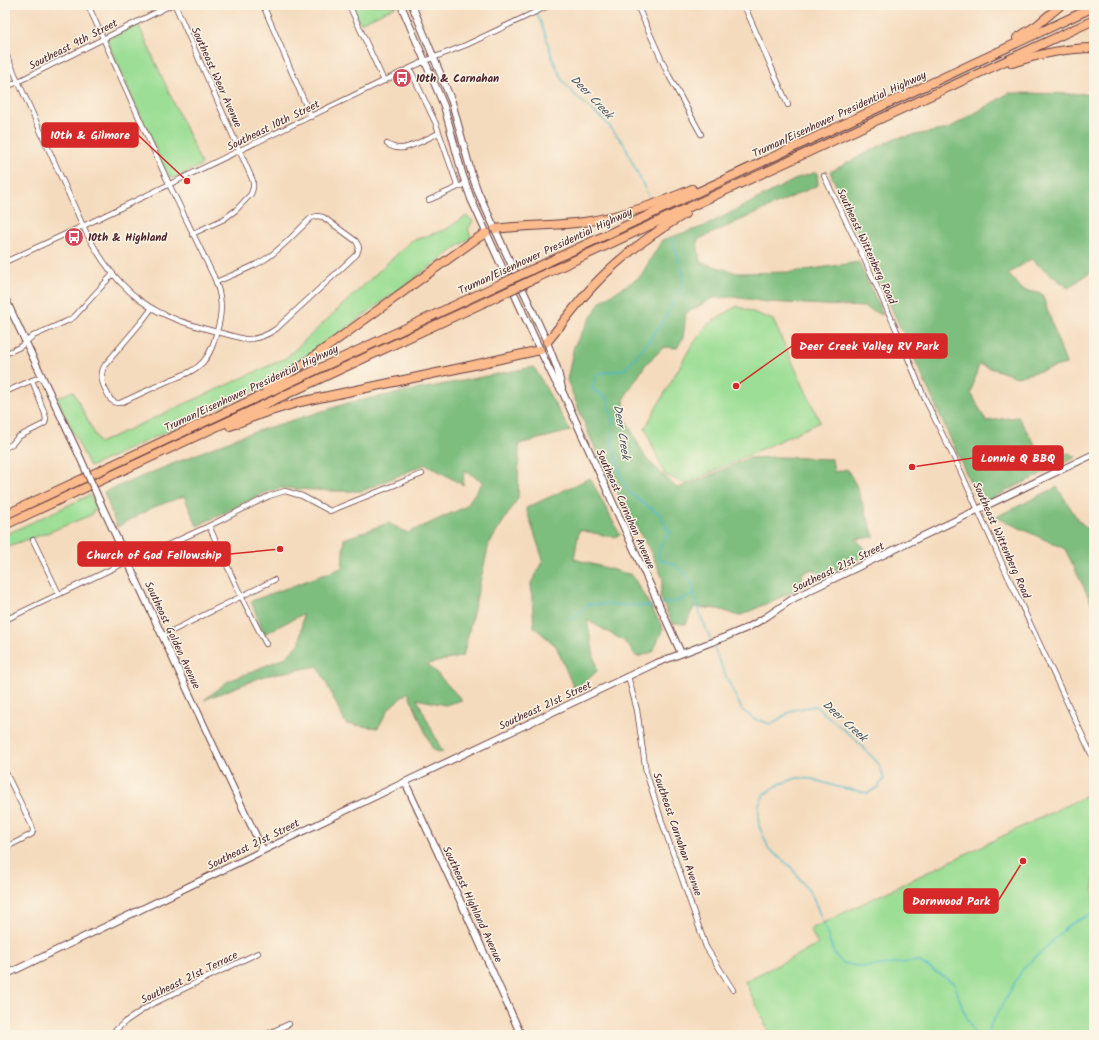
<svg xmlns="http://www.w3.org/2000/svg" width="1099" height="1040" font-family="Kalam,sans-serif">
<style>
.green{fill:#9cde95;stroke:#737e60}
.forest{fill:#7dbd7e;stroke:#646e54}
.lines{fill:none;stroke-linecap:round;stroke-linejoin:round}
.stream{stroke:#4db8c9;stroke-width:1.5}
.minor-casing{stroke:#643b41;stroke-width:6}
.tertiary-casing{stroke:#643b41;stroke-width:8}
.motorway-casing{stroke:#643b41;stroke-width:10}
.minor{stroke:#fff;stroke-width:4.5}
.tertiary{stroke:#fff;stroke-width:6}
.motorway{stroke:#fbbb8d;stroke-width:8}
.tertiary-bridge-casing{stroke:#643b41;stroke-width:8;stroke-linecap:butt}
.motorway-bridge-casing{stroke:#643b41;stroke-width:10;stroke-linecap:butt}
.tertiary-bridge{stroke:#fff;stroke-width:6}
.motorway-bridge{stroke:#fbbb8d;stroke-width:8}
.labels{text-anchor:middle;stroke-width:3;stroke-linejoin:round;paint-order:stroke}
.street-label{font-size:11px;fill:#4a1f2b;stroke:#fcf5e5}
.poi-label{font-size:11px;font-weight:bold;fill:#4a1f2b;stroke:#fcf5e5;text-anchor:start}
.water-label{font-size:12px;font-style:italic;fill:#4b5562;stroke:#fcf5e5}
.leader{fill:none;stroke:#d62828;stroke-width:1.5}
.callout-dot{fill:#d62828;stroke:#fcf5e5;stroke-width:1.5}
.callout{fill:#d62828;stroke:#d62828;stroke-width:1.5}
.callout-label{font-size:12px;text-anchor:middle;font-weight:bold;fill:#fff}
</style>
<rect width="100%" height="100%" fill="#fcf5e5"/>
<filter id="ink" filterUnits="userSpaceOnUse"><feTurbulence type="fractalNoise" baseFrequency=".025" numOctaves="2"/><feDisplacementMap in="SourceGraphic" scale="8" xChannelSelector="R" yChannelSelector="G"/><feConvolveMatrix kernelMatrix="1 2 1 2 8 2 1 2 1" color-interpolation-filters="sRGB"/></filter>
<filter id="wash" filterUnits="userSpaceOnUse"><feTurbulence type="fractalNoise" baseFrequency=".012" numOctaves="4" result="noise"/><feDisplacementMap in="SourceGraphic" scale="16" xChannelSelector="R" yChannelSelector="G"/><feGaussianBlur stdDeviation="0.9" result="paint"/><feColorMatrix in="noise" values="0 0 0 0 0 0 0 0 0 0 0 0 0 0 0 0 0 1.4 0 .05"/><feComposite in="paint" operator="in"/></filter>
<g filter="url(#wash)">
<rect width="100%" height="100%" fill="#f5dbbe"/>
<g class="green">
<path d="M 351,5 L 397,5 L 397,6 L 360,23 Z"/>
<path d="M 138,24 L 202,165 L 174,178 L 168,176 L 166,172 L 107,41 L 107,39 Z"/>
<path d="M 466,216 L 473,221 L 468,229 L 471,237 L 279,377 L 256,390 L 90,467 L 57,398 L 73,391 L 99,443 L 286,358 L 411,241 L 447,229 Z"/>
<path d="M 737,306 L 773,320 L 820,422 L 686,484 L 665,475 L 645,428 L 689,350 L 707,325 Z"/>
<path d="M 90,495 L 97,507 L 91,515 L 47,533 L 5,547 L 5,535 Z"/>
<path d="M 1094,792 L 1094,1035 L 770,1035 L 745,981 L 818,945 L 810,929 Z"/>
</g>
<g class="forest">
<path d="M 1009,93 L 1094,94 L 1094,270 L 1068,288 L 1031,259 L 1008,274 L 1023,290 L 1042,294 L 1066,364 L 1017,377 L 979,364 L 971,393 L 986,421 L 1018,417 L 1044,459 L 1070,453 L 1076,457 L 980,504 L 830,172 L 893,139 L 948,129 Z"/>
<path d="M 817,172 L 818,185 L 697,240 L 700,262 L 737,273 L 793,272 L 859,262 L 883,315 L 864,307 L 768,302 L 733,297 L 713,298 L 686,313 L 683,338 L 677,348 L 664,347 L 646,364 L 624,398 L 625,418 L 646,459 L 677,488 L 698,481 L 748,458 L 779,457 L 832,459 L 834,472 L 847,469 L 856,485 L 874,537 L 856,539 L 870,554 L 822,576 L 813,569 L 802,573 L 801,588 L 739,616 L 719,609 L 694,607 L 686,624 L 672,623 L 660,596 L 663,579 L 652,554 L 638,530 L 611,481 L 590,437 L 567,380 L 574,346 L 601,301 L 640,277 L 662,240 L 705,226 L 800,177 Z"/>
<path d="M 534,367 L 570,431 L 519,444 L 518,498 L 489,544 L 463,656 L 428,664 L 462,700 L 445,705 L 417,699 L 443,753 L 433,750 L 408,692 L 389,708 L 378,728 L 346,724 L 318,666 L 264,676 L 204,700 L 227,682 L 286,657 L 300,643 L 303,614 L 264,634 L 251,601 L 342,568 L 344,539 L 388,523 L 408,533 L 465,507 L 483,482 L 464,470 L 463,485 L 426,464 L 362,491 L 333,491 L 280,488 L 264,493 L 197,526 L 184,496 L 154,507 L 117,527 L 104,492 L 241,436 L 352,402 Z"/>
<path d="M 590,478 L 620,535 L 613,537 L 579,530 L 574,559 L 632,575 L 663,628 L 653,652 L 637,657 L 624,641 L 587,620 L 597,671 L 575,691 L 556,646 L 534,627 L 531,583 L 543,560 L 526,508 Z"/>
<path d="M 1057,487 L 1078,520 L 1094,534 L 1094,608 L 1065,549 L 996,517 Z"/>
</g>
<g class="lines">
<g class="stream">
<path d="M 533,5 L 544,30 L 553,60 L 563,81 L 576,96 L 605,121 L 624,144 L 636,170 L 648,195"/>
<path d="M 671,238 L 683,270 L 683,285 L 664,320 L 641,351 L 625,369 L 597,374 L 592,389 L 608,399 L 613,424 L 612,442 L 621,475 L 630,493 L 641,502 L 660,514 L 666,527 L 671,532 C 663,542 656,547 659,559 L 675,565 L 690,578 L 701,617 L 711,640"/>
<path d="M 660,604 L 678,601 L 694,594"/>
<path d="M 570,621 L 589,604 L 651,606 L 656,605"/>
<path d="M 712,643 L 723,670 L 742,710 L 754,719 L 771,724 L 793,710 L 815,706 L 853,737 L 879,764 L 884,779 L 878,787 L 868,793 L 838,787 L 812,779 L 797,778 L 780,784 L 764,794 L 759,805 L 759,826 L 769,849 L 790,866 L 812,895 L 821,917 L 834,953 L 842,963 L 863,967 L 918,961 L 954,983 L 963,1009 L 975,1035"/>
<path d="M 985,1035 L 1022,970 L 1069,925 L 1094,912"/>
</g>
</g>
</g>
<g filter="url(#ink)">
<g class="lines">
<defs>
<g id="minor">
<path d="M 88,5 L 169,184 L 214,277 C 222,296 223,311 217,331 C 214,342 211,353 203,362 C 194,372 180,376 168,381 C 152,388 136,396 120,403 L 116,403 L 111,400 C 105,389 97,378 105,365 L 143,320 L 152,308"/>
<path d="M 175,5 L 253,181 L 253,188 L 251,194 L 236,210 L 224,219 L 192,234"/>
<path d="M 263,5 L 311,117"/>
<path d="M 349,5 L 384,81"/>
<path d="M 637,5 L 668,74 L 701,134"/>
<path d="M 744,5 L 788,105"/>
<path d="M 5,52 L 83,226 C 102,265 129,301 170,317 C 193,327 219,332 244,339 C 255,340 266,336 276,329 L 357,254 L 359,247 L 356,241 L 323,217 L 317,216 L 311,218 C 296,232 282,249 264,260 C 249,269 232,275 216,282"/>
<path d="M 410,69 L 436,124 L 458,187"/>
<path d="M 5,88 L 171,5"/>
<path d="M 387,144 C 392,147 396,149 403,148 C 412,147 430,137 439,133"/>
<path d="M 824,176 L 863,256 L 896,329 L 925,399 L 960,470 L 1005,570 L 1094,760"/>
<path d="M 429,200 L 465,184"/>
<path d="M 5,262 L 83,226 L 425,61 L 466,45 L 550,5"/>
<path d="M 5,354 L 20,347 L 33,336 L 67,321 L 74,317 L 113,274"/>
<path d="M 5,392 L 42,376"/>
<path d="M 5,448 L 12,444 L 18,437 L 42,425 L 45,423 L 46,419 L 45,414 L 32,380"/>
<path d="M 209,526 L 241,596 L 266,644"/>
<path d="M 33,540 L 59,594"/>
<path d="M 5,620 L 122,564 L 135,560 L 209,526 L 269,496 L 285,491 L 302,496 L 330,511 L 422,474"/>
<path d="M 162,636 L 274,580"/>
<path d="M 628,676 L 637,710 L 646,772 L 663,825 L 706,947 L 733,990"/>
<path d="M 5,771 L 32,826 L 33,830 L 32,834 L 5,848"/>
<path d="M 110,1035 L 126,1021 L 150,1005 L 258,953"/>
<path d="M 265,1035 L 289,1024"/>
</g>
<g id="tertiary">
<path d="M 401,5 L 444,106 L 462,173 L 471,199 L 540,350 L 555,381 L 563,393 L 681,653"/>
<path d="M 412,5 L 452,102 L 471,172 L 478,192 L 547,342 L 557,368 L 562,388"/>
<path d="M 5,298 L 79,455"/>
<path d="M 101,504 L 234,790 L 263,850"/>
<path d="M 405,782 L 476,935 L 521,1035"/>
<path d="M 5,975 L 405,782 L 654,664 L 725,637 L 749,627 L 766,617 L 791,600 L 806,592 L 1094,454"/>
</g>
<g id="motorway">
<path d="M 1017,38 L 1036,26 L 1061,5"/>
<path d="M 1012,63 C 1039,54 1066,48 1094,48"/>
<path d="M 495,229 C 525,225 555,226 584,222 C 622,216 658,204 692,189"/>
<path d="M 531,270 L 1094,7"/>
<path d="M 536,278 L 1094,20"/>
<path d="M 547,342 C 563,323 577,303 594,285 C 621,256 651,234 685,214"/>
<path d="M 266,388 L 302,365 L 476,239 L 486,233"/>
<path d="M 230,426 L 261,414 L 300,402 L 465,367 L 540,350"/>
<path d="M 5,515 L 494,287"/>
<path d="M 5,525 L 498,296"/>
</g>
</defs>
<use href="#minor" class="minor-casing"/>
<use href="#tertiary" class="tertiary-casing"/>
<use href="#motorway" class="motorway-casing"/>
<use href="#minor" class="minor"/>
<use href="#tertiary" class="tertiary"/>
<use href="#motorway" class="motorway"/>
<defs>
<path id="tertiary-bridge" d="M 79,455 L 101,504"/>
<g id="motorway-bridge">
<path d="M 494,287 L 531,270"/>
<path d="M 498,296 L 536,278"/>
</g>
</defs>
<use href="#tertiary-bridge" class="tertiary-bridge-casing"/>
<use href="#motorway-bridge" class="motorway-bridge-casing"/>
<use href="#tertiary-bridge" class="tertiary-bridge"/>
<use href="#motorway-bridge" class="motorway-bridge"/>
</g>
</g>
<defs>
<symbol id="bus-disc" viewBox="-11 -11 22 22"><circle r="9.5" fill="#d1495b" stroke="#fcf5e5"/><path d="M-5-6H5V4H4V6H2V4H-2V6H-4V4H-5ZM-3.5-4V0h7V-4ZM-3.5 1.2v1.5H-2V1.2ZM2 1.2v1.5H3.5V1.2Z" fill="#fff"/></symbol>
</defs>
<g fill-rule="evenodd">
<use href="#bus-disc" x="391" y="67" width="22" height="22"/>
<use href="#bus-disc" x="63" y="226" width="22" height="22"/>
</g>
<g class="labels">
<g class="street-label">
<text transform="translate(73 44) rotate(-27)" y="4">Southeast 9th Street</text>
<text transform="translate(217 77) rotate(66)" y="4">Southeast Wear Avenue</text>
<text transform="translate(839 114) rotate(-25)" y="4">Truman/Eisenhower Presidential Highway</text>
<text transform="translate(273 125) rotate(-26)" y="4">Southeast 10th Street</text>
<text transform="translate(867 246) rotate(65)" y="4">Southeast Wittenberg Road</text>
<text transform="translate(545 251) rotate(-25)" y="4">Truman/Eisenhower Presidential Highway</text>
<text transform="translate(251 388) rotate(-25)" y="4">Truman/Eisenhower Presidential Highway</text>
<text transform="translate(626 509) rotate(66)" y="4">Southeast Carnahan Avenue</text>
<text transform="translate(1002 540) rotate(66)" y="4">Southeast Wittenberg Road</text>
<text transform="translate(838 567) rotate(-26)" y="4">Southeast 21st Street</text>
<text transform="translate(173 635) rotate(65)" y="4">Southeast Golden Avenue</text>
<text transform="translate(545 705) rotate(-25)" y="4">Southeast 21st Street</text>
<text transform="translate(678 834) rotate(71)" y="4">Southeast Carnahan Avenue</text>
<text transform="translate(253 844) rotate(-26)" y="4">Southeast 21st Street</text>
<text transform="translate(473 904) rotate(65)" y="4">Southeast Highland Avenue</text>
<text transform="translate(189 977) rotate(-26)" y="4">Southeast 21st Terrace</text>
</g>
<g class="poi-label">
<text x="416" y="82">10th &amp; Carnahan</text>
<text x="88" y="241">10th &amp; Highland</text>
</g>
<g class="water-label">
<text transform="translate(592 97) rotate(46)" y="4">Deer Creek</text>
<text transform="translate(622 432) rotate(81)" y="4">Deer Creek</text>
<text transform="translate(845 721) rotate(42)" y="4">Deer Creek</text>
</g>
</g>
<path class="leader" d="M187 181L138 135M736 386L792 346M912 467L973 458M280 549L230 554M1023 861L998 901"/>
<g class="callout-dot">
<circle cx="187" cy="181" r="4"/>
<circle cx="736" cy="386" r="4"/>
<circle cx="912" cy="467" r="4"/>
<circle cx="280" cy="549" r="4"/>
<circle cx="1023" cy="861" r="4"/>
</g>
<g class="callout">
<rect x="42" y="123" width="96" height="24" rx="4"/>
<rect x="792" y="334" width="155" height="24" rx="4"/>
<rect x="973" y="446" width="90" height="24" rx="4"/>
<rect x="78" y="542" width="152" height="24" rx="4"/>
<rect x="904" y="889" width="94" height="24" rx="4"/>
</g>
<g class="callout-label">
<text x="90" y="139">10th &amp; Gilmore</text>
<text x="869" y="350">Deer Creek Valley RV Park</text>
<text x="1018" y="462">Lonnie Q BBQ</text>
<text x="154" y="559">Church of God Fellowship</text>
<text x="951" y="905">Dornwood Park</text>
</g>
<rect width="1099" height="1040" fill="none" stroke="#fcf5e5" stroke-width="20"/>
</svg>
